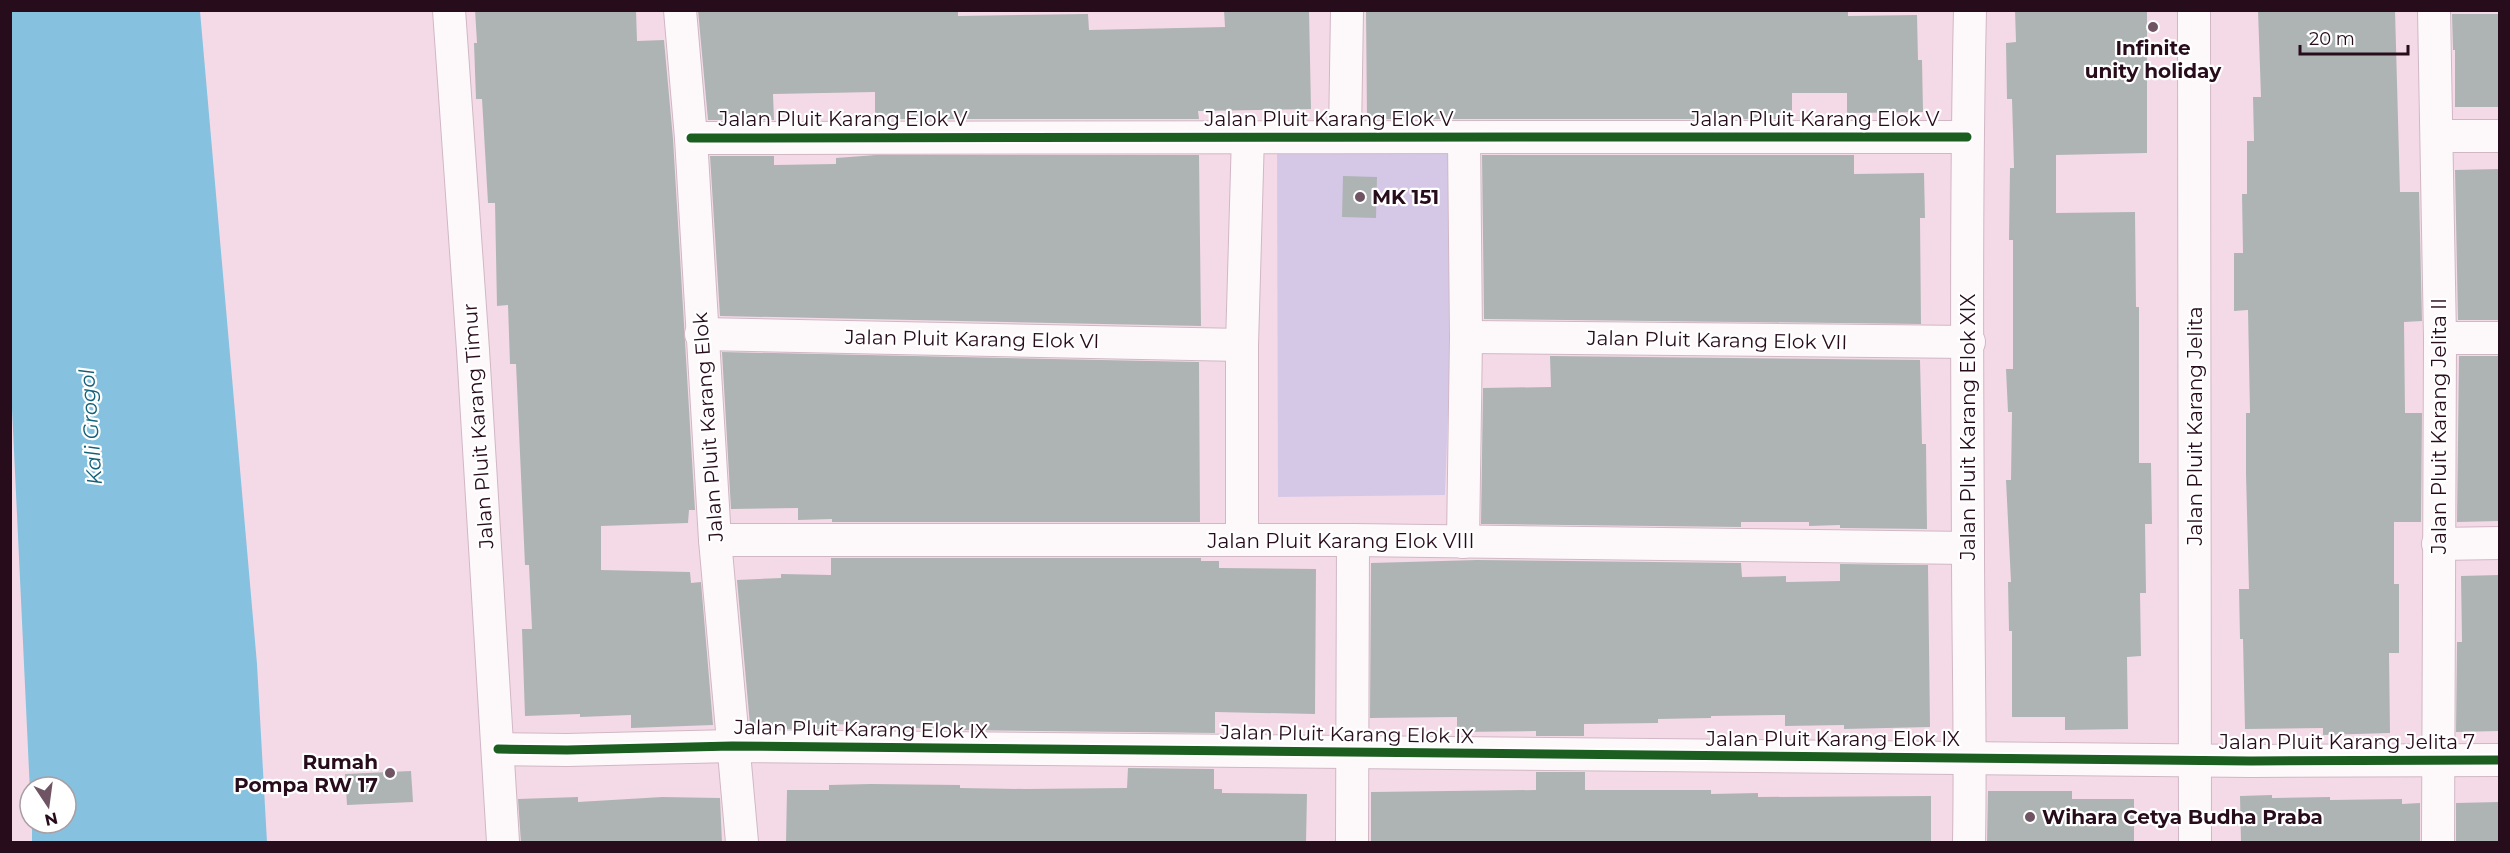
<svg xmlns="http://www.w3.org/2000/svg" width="2510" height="853" font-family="Montserrat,sans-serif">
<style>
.green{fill:#d5c8e7}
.water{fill:#86c2df}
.building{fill:#aeb4b3}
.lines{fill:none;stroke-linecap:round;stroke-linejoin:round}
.street-casing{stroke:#d1b7c4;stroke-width:34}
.street{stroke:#fdf9fb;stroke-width:32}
.cycleway-casing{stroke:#fff;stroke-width:13}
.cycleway{stroke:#1b5e20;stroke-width:9}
.poi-dot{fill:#6f5463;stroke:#fff;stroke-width:2}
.labels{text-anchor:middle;stroke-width:4.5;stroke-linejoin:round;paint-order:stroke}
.poi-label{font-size:20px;font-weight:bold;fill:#270c1c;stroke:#fff;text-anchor:start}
.street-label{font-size:20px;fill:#270c1c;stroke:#fff}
.water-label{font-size:21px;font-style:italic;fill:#136079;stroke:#fff}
</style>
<rect width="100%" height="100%" fill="#f4dae7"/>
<path class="green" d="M 1458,144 L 1445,495 L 1278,497 L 1277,146 Z"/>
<path class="water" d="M 10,11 L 200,11 L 257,664 L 267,842 L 32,842 L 32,823 L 66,823 L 66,787 L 30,787 L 30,792 L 11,387 Z"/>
<g class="building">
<path d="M 475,10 L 636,10 L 637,41 L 664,40 L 673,139 L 695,510 L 689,510 L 688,523 L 601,526 L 601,570 L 690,572 L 691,583 L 701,582 L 713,725 L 631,728 L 631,715 L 580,717 L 580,714 L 525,716 L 522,629 L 532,629 L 529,565 L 525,565 L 516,364 L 510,364 L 508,305 L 497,306 L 495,203 L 488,203 L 482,99 L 476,99 L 474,43 L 477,43 Z"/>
<path d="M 698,10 L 958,10 L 958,16 L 1088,14 L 1089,30 L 1225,27 L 1224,10 L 1309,10 L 1311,109 L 1198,111 L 1199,119 L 875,119 L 875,92 L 773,94 L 774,120 L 708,120 Z"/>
<path d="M 1366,10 L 1848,10 L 1848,16 L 1917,15 L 1918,60 L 1922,60 L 1923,112 L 1847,113 L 1847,93 L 1792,93 L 1792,119 L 1367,119 Z"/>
<path d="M 2015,10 L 2147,10 L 2147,153 L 2056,155 L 2056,213 L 2135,212 L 2136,307 L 2139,307 L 2139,463 L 2151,463 L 2152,524 L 2145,524 L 2146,593 L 2140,593 L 2141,656 L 2127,657 L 2128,729 L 2065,730 L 2065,717 L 2012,717 L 2012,631 L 2009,631 L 2008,582 L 2011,582 L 2006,480 L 2011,480 L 2012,412 L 2008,412 L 2006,369 L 2013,369 L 2013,240 L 2009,240 L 2010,168 L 2014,168 L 2012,99 L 2007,99 L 2006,43 L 2016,42 Z"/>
<path d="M 2258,10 L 2395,10 L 2400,192 L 2419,192 L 2422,321 L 2404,322 L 2405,413 L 2422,413 L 2421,522 L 2394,522 L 2394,584 L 2399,584 L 2399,653 L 2389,653 L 2390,733 L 2323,735 L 2323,728 L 2245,729 L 2243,639 L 2240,639 L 2239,589 L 2249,589 L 2246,474 L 2246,413 L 2250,413 L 2248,310 L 2234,311 L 2234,253 L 2243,253 L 2242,194 L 2247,194 L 2247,141 L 2254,141 L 2253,97 L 2261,97 Z"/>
<path d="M 2452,14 L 2499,14 L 2499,107 L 2455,107 L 2455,50 L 2453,50 Z"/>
<path d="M 876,155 L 1199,155 L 1201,326 L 720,316 L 710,156 L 774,156 L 774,165 L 836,164 L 836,158 Z"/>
<path d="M 1482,155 L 1854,155 L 1854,174 L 1924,173 L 1925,218 L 1920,218 L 1921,324 L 1484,319 Z"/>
<path d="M 2499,169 L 2499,320 L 2458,320 L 2455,170 Z"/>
<path d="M 1343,176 L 1377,177 L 1376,218 L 1342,217 Z"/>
<path d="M 722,352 L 1199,362 L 1200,522 L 832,522 L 832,519 L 798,520 L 798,508 L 731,509 Z"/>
<path d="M 1550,356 L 1920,360 L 1922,444 L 1926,444 L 1927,529 L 1840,528 L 1840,525 L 1809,526 L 1809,522 L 1741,522 L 1741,527 L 1481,524 L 1483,388 L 1551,387 Z"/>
<path d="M 2459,356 L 2499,356 L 2499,521 L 2457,522 Z"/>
<path d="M 831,558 L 1201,558 L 1201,561 L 1219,561 L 1219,568 L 1316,569 L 1315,714 L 1215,712 L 1215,733 L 960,730 L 915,728 L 915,726 L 822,724 L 822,729 L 786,729 L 786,724 L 750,725 L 737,580 L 781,578 L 781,574 L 831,575 Z"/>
<path d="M 1477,560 L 1741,563 L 1742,577 L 1786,576 L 1786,582 L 1840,581 L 1840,564 L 1928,565 L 1930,727 L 1844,729 L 1844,725 L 1785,726 L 1785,715 L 1711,716 L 1711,718 L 1658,719 L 1658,723 L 1584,724 L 1584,736 L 1536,736 L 1536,731 L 1457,732 L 1457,717 L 1370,718 L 1371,563 Z"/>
<path d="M 2499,575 L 2499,731 L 2456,732 L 2457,642 L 2462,642 L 2461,576 Z"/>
<path d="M 1128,768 L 1214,769 L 1214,789 L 1222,789 L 1222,793 L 1307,794 L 1306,843 L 786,843 L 787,790 L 829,790 L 829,785 L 871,784 L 960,785 L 960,788 L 1025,789 L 1127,788 Z"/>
<path d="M 411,771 L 413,802 L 347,805 L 345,774 Z"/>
<path d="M 1536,772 L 1585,772 L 1585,790 L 1711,790 L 1711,794 L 1758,793 L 1758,797 L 1931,796 L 1931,843 L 1371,843 L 1371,792 L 1536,790 Z"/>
<path d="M 1988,791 L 2072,791 L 2072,799 L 2134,799 L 2134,843 L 1987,843 Z"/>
<path d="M 2272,795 L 2272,798 L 2330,797 L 2330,800 L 2402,799 L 2402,804 L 2420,803 L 2420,843 L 2241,843 L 2240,796 Z"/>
<path d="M 578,797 L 578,802 L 662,797 L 720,798 L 722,843 L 521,843 L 518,799 Z"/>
<path d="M 2499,802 L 2499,843 L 2456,843 L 2456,803 Z"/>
</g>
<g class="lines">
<defs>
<g id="street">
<path d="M 449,10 L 473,350 L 503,842"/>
<path d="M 680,10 L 691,138 L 715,540 L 742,842"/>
<path d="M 2194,10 L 2195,842"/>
<path d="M 2434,10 L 2440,338 L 2438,842"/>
<path d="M 1345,135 L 1347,10"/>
<path d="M 2438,136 L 2500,136"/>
<path d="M 691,138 C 1116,136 1542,138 1967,137"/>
<path d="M 701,334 L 1242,345"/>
<path d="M 1466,337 L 1969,342"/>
<path d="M 2440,338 L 2500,338"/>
<path d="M 715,540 L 1353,540 L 1968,548"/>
<path d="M 1242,540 L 1242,345 L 1248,135"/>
<path d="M 1463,542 L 1466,337 L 1464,138"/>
<path d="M 2438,544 L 2500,543"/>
<path d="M 498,749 L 567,750 L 732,746 L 2251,761 L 2500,760"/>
<path d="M 1352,842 L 1353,540"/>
<path d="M 1969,842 C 1971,744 1968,646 1968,547 C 1967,368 1966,189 1970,10"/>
</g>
</defs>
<use href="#street" class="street-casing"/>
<use href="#street" class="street"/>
<defs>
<g id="cycleway">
<path d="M 691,138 C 1116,136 1542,138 1967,137"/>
<path d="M 498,749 L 567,750 L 732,746 L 2251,761 L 2500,760"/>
</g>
</defs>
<use href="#cycleway" class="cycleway-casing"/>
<use href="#cycleway" class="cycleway"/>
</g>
<g class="poi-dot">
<circle cx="2153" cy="27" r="6"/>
<circle cx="1360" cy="197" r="6"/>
<circle cx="390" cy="773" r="6"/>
<circle cx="2030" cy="817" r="6"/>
</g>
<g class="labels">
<g class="poi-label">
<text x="2153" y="55" text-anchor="middle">Infinite<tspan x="2153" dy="23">unity holiday</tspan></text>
<text x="1372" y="204">MK 151</text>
<text x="378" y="769" text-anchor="end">Rumah<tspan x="378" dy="23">Pompa RW 17</tspan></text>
<text x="2042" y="824">Wihara Cetya Budha Praba</text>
</g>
<g class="street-label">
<text x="843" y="126">Jalan Pluit Karang Elok V</text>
<text x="1329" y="126">Jalan Pluit Karang Elok V</text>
<text x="1815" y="126">Jalan Pluit Karang Elok V</text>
<text transform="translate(972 339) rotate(1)" y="7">Jalan Pluit Karang Elok VI</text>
<text transform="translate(1717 340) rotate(1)" y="7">Jalan Pluit Karang Elok VII</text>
<text transform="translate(478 426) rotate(-94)" y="7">Jalan Pluit Karang Timur</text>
<text transform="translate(2195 426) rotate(-90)" y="7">Jalan Pluit Karang Jelita</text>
<text transform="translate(2439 426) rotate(-90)" y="7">Jalan Pluit Karang Jelita II</text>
<text transform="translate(708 427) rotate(-94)" y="7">Jalan Pluit Karang Elok</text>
<text transform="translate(1968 427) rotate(-90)" y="7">Jalan Pluit Karang Elok XIX</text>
<text x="1341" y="548">Jalan Pluit Karang Elok VIII</text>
<text transform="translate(861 729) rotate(1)" y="7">Jalan Pluit Karang Elok IX</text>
<text transform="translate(1347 734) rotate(1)" y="7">Jalan Pluit Karang Elok IX</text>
<text x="1833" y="746">Jalan Pluit Karang Elok IX</text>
<text x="2347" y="749">Jalan Pluit Karang Jelita 7</text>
</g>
<g class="water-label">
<text transform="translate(91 427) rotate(-94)" y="7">Kali Grogol</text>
</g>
</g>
<rect width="2510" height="853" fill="none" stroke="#270c1c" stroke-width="24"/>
<g transform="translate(48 805) rotate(167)"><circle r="28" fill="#ffffff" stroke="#a99ea4" stroke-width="1.5"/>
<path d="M0-4.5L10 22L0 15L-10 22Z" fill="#6f5463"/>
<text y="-9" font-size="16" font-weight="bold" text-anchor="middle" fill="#270c1c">N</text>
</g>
<path d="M2300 45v9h108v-9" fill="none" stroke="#270c1c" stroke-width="3"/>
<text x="2309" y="45" font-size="18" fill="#270c1c" stroke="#ffffff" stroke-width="4.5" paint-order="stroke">20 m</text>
</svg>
